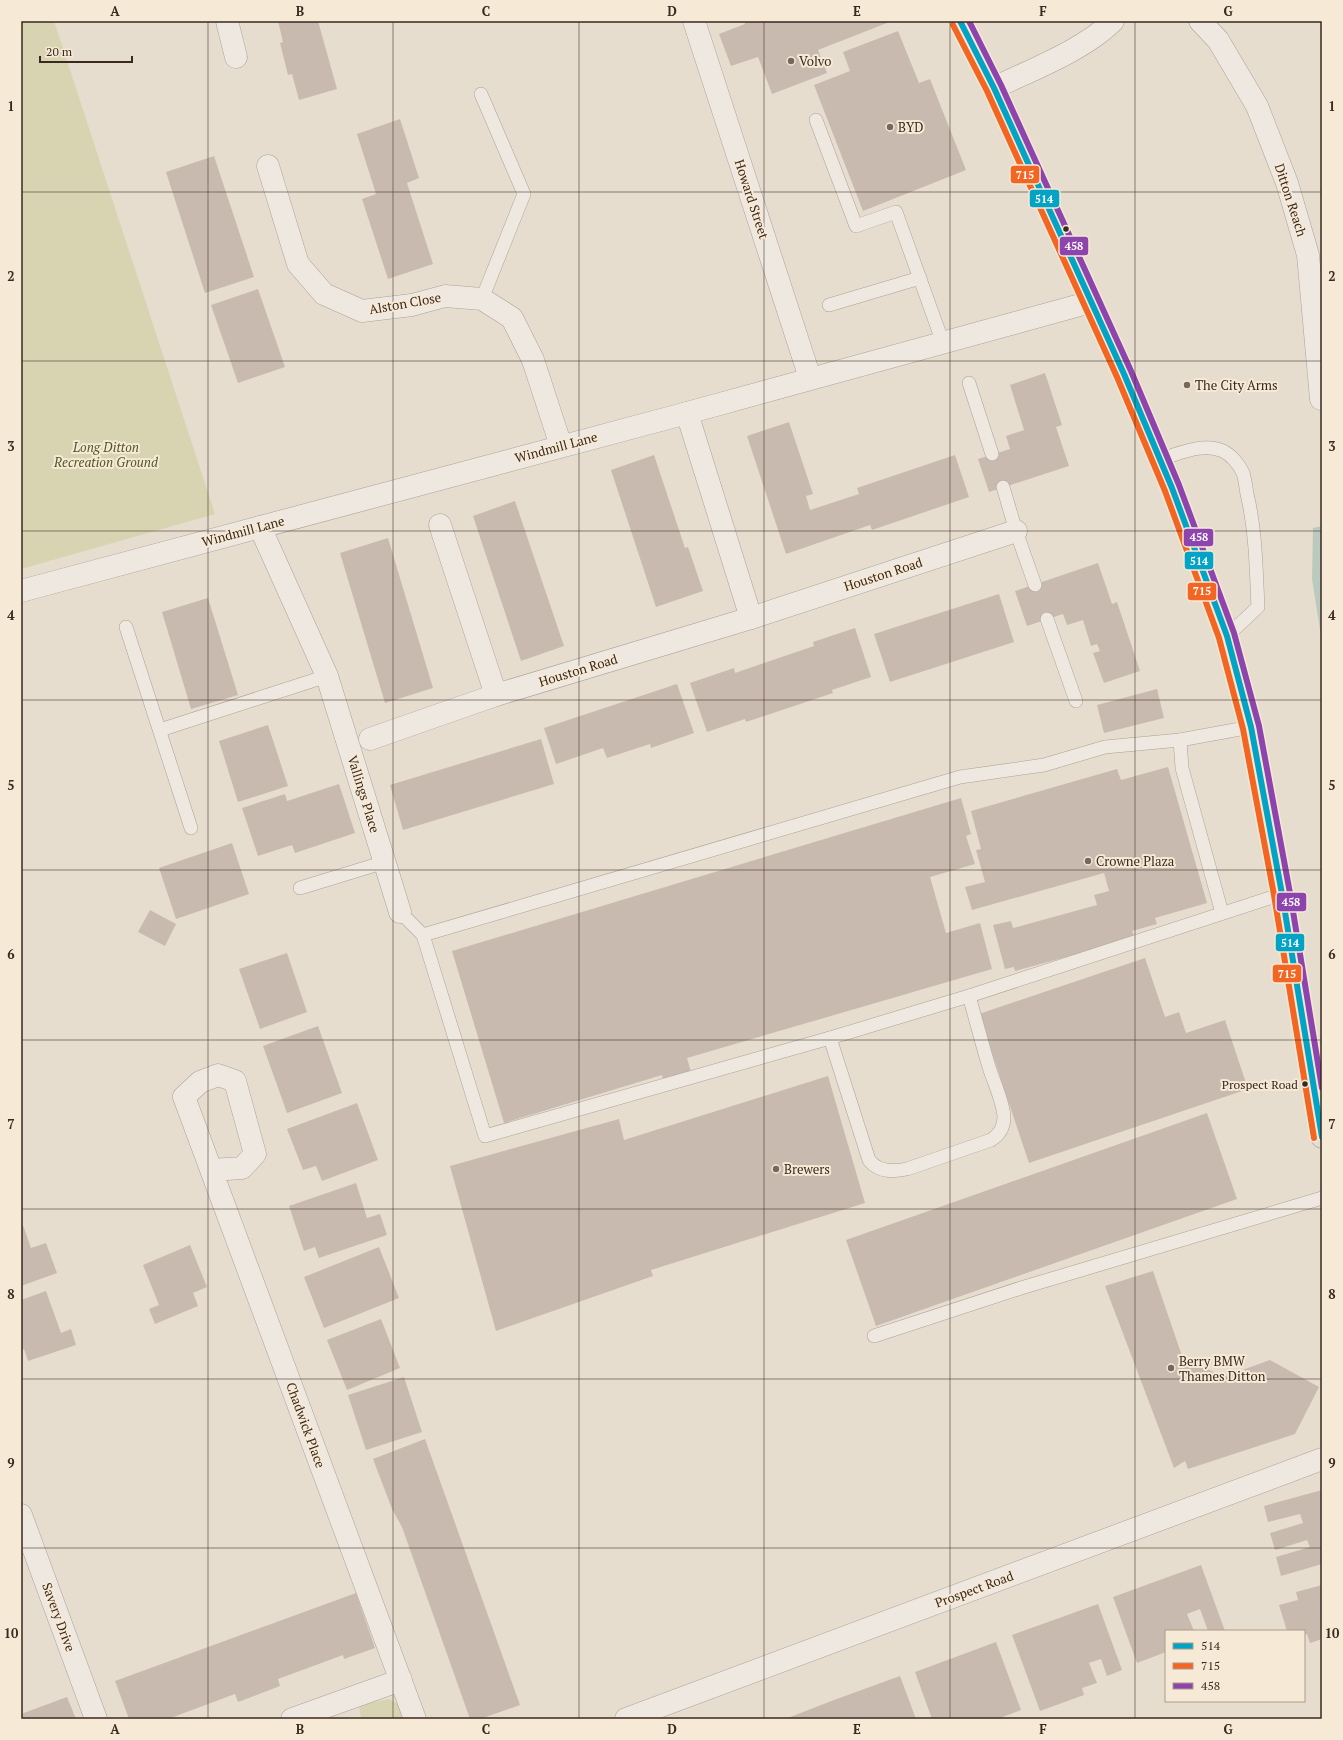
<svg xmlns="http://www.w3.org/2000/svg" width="1343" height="1740" font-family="'PT Serif',serif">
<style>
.green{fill:#d8d4b1}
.water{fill:#bacabe}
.building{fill:#c9bab0}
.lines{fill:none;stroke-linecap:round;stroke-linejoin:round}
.service-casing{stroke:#aba297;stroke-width:14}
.minor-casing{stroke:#aba297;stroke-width:23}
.primary-casing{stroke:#91887e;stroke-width:23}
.service{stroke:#eee8e0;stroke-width:13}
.minor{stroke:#eee8e0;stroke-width:22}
.primary{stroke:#e5ddd2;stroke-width:22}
.bus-1-casing{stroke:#f6e9d5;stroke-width:9}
.bus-2-casing{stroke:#f6e9d5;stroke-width:9}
.bus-3-casing{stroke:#f6e9d5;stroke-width:9}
.bus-1{stroke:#03a3c5;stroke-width:6}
.bus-2{stroke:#f26522;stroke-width:6}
.bus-3{stroke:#8e44ad;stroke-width:6}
.grid{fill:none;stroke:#3a291f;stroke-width:1;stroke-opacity:0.55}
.poi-dot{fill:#76685d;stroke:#f6e9d5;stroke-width:1.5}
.bus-dot{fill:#3a291f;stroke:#f6e9d5;stroke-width:1.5}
.labels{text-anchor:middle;stroke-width:4;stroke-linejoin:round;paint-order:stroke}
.bus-label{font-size:12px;fill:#3a291f;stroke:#f6e9d5;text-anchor:end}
.poi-label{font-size:13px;fill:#3a291f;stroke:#f6e9d5;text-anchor:start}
.street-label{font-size:13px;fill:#3a291f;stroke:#f6e9d5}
.park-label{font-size:13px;font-style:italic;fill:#505726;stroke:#f6e9d5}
.line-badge{stroke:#f6e9d5;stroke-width:1.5}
.badge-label{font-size:11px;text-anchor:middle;font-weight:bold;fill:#fff}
.neatline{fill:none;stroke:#3a291f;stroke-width:1.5}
.grid-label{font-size:13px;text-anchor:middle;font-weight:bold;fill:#3a291f}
</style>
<rect width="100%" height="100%" fill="#e6ddcf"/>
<g class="green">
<path d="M 21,21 L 54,21 L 215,514 L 21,569 Z"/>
<path d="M 389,1699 L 403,1706 L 407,1719 L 358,1719 L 361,1718 L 359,1705 Z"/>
</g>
<path class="water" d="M 1322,526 L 1322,642 L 1312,579 L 1313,528 Z"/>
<g class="building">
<path d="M 278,21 L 318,21 L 337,89 L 299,100 L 292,74 L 288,75 L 280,43 L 283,42 Z"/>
<path d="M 744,21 L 892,21 L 818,50 L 827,73 L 772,94 L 758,57 L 731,66 L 719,34 L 745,24 Z"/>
<path d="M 898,31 L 919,83 L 930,79 L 966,170 L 863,211 L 814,85 L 850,71 L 843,52 Z"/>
<path d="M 400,119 L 419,178 L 407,183 L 433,264 L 388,279 L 362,199 L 376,194 L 357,134 Z"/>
<path d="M 214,156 L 254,277 L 205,293 L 166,172 Z"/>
<path d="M 258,289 L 285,367 L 238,383 L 211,305 Z"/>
<path d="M 1045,373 L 1062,425 L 1056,427 L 1069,466 L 989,492 L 978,459 L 1010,449 L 1006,436 L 1024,430 L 1010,385 Z"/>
<path d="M 789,422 L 813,494 L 806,496 L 810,510 L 859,494 L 857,488 L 955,455 L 969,497 L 872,530 L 870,525 L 786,554 L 747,436 Z"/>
<path d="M 654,455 L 685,548 L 688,547 L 703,591 L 656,607 L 611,470 Z"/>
<path d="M 515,501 L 564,646 L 521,661 L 473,516 Z"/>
<path d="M 388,538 L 433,688 L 385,703 L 340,553 Z"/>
<path d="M 1098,563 L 1112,604 L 1117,602 L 1140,671 L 1104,683 L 1093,653 L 1100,651 L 1097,644 L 1091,646 L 1083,620 L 1067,625 L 1063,614 L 1027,626 L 1015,591 Z"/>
<path d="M 999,594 L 1014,642 L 890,682 L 874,634 Z"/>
<path d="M 208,598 L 238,695 L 191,709 L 162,612 Z"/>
<path d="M 855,628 L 871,677 L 832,690 L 833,693 L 746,722 L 745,719 L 707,732 L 690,683 L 734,668 L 735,673 L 814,646 L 813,642 Z"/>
<path d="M 677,684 L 694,733 L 651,748 L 650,744 L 607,758 L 603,748 L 556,764 L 544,728 Z"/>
<path d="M 1157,689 L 1164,718 L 1104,733 L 1097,705 Z"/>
<path d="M 268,725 L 288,786 L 238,802 L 219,741 Z"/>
<path d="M 541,739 L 554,784 L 403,830 L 390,785 Z"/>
<path d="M 1168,767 L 1207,903 L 1155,918 L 1157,924 L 1132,931 L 1135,938 L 1015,971 L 1014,967 L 1005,969 L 993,925 L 1011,921 L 1013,928 L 1097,905 L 1094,895 L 1109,891 L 1104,873 L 972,910 L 965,887 L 985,882 L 976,850 L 981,849 L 971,811 L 1117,769 L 1121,780 Z"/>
<path d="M 339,784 L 355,833 L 295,853 L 292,845 L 258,856 L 242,808 L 285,794 L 287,801 Z"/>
<path d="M 961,798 L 971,834 L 966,836 L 975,864 L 930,877 L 946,933 L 980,923 L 992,969 L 687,1058 L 691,1072 L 663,1080 L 662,1075 L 504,1123 L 452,951 Z"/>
<path d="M 232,843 L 249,894 L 176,919 L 159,868 Z"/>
<path d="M 150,910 L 176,924 L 165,946 L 138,932 Z"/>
<path d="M 287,953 L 307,1012 L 260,1029 L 239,969 Z"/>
<path d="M 1145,958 L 1165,1017 L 1179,1012 L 1186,1033 L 1225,1020 L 1248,1089 L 1029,1163 L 979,1014 Z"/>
<path d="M 318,1026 L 342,1093 L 287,1113 L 263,1046 Z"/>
<path d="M 828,1076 L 865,1203 L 651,1270 L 653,1276 L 496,1331 L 450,1166 L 619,1119 L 624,1140 Z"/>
<path d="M 357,1103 L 378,1160 L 322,1181 L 316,1166 L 303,1170 L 287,1129 Z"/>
<path d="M 1207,1113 L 1237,1199 L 876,1326 L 846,1240 Z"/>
<path d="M 356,1183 L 367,1218 L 380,1214 L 387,1235 L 319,1258 L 315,1247 L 304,1251 L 289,1206 Z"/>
<path d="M 23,1225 L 31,1248 L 46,1243 L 57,1273 L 21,1286 L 21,1226 Z"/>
<path d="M 190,1245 L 207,1287 L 193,1293 L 198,1306 L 155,1324 L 149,1309 L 159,1305 L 143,1265 Z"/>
<path d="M 379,1247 L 399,1298 L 324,1328 L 304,1277 Z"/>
<path d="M 1153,1271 L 1182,1356 L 1223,1377 L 1270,1360 L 1319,1387 L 1295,1434 L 1188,1469 L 1185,1461 L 1174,1468 L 1105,1286 Z"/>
<path d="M 46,1291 L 61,1333 L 71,1329 L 76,1345 L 28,1361 L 24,1349 L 21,1350 L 21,1300 Z"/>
<path d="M 381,1319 L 400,1368 L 347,1390 L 327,1340 Z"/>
<path d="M 404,1377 L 422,1432 L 366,1450 L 348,1395 Z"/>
<path d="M 425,1439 L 520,1705 L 480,1719 L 470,1719 L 402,1527 L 392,1509 L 373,1459 Z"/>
<path d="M 1322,1490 L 1322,1564 L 1281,1576 L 1276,1557 L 1310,1547 L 1307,1540 L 1275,1550 L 1270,1533 L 1303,1523 L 1300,1514 L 1268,1522 L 1264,1506 Z"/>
<path d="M 1201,1565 L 1225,1631 L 1208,1631 L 1200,1609 L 1187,1614 L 1194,1631 L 1166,1631 L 1166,1652 L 1137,1663 L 1113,1597 Z"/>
<path d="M 1322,1585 L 1322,1639 L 1310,1643 L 1307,1634 L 1304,1635 L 1304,1631 L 1287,1631 L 1279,1605 L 1298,1600 L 1296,1592 Z"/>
<path d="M 356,1593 L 375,1648 L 344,1659 L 343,1655 L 278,1679 L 280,1686 L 238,1702 L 235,1694 L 168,1719 L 129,1719 L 115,1681 Z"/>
<path d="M 1098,1604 L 1122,1670 L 1107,1676 L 1101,1659 L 1089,1663 L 1097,1683 L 1082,1688 L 1084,1695 L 1040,1711 L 1012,1635 Z"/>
<path d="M 996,1642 L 1021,1710 L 997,1719 L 932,1719 L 915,1672 Z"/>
<path d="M 900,1676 L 916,1719 L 785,1719 L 834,1700 Z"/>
<path d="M 67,1697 L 76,1719 L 21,1719 L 21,1714 Z"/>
</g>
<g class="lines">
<defs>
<g id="service">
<path d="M 481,94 L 524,194 L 482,299"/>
<path d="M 816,120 L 856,226 L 896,212 L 943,343"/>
<path d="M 829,305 L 920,278"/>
<path d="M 969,383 L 992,454"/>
<path d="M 1160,459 C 1179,454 1203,442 1223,451 C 1231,455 1239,464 1243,473 C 1245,479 1246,488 1247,494 C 1256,531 1256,569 1258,607 L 1227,636"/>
<path d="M 1003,487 L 1016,531 L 1035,585"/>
<path d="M 1047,619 L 1076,701"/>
<path d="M 126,627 L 191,828"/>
<path d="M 160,730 L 327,676"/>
<path d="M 1180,740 L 1182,768 L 1222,913"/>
<path d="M 300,888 L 385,862"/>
<path d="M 400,912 L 423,935 L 485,1136 L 830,1038 L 969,996 L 1282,894"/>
<path d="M 423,935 L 960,777 L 1044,765 L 1105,747 L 1180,740 L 1251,727"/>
<path d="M 830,1038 L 869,1160 C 878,1172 893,1172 907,1169 L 991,1140 C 999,1135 1004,1127 1004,1117 C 1003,1101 994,1083 989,1067 C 982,1044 976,1020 969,996"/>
<path d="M 874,1336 L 1021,1288 L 1322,1198"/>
</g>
<g id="minor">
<path d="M 227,21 L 236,57"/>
<path d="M 694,21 L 810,378"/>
<path d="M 1200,21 L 1218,40 L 1257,106 L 1287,183 L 1308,255 L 1321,399"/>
<path d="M 994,88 C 1031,70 1084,50 1113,21"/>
<path d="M 268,166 L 298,264 L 324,294 L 362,311 L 412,305 L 445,296 L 482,299 L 512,318 L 533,360 L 561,446"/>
<path d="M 687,413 L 751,618"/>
<path d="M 440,525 L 496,695"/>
<path d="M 260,527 L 327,676 L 400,912"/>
<path d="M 21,591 L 687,413 L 1091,302"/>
<path d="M 370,739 L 496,695 L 751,618 L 1016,531"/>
<path d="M 211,1170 L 242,1168 L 255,1154 L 235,1081 L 218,1075 L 200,1082 L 184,1097 L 415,1719"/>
<path d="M 21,1515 L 96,1719"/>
<path d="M 292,1719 L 401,1680"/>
<path d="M 626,1719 L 1322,1459"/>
</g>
<path id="primary" d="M 960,21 L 994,88 L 1124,374 L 1172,488 L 1227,636 L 1251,727 L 1282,894 L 1322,1137"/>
</defs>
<use href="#service" class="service-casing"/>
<use href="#minor" class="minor-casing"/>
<use href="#primary" class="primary-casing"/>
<use href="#service" class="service"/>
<use href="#minor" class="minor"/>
<use href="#primary" class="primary"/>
<defs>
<path id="bus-1" d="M 960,21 L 994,88 L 1124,374 L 1172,488 L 1227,636 L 1251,727 L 1282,894 L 1322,1137"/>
<path id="bus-2" d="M 953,25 L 987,91 L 1117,377 L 1165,491 L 1219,638 L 1243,729 L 1274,895 L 1314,1138"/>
<path id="bus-3" d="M 969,21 L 1001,85 L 1131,371 L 1179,485 L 1234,633 L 1259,726 L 1290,893 L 1322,1088"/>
</defs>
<use href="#bus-1" class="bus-1-casing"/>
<use href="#bus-2" class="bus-2-casing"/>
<use href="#bus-3" class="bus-3-casing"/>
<use href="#bus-1" class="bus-1"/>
<use href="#bus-2" class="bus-2"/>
<use href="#bus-3" class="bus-3"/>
</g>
<path class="grid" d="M 208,21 L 208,1719M 393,21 L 393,1719M 579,21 L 579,1719M 764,21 L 764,1719M 950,21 L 950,1719M 1135,21 L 1135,1719M 21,192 L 1322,192M 21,361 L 1322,361M 21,531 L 1322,531M 21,700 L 1322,700M 21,870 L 1322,870M 21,1040 L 1322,1040M 21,1209 L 1322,1209M 21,1379 L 1322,1379M 21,1548 L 1322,1548"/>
<g class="poi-dot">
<circle cx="791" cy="61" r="4"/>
<circle cx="890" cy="127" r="4"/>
<circle cx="1187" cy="385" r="4"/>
<circle cx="1088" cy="861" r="4"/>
<circle cx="776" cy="1169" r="4"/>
<circle cx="1171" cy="1368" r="4"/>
</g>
<g class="bus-dot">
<circle cx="1066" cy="229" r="3.5"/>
<circle cx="1305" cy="1084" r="3.5"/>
</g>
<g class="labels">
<g class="bus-label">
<text x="1298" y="1089">Prospect Road</text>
</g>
<g class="poi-label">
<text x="799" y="66">Volvo</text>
<text x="898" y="132">BYD</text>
<text x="1195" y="390">The City Arms</text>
<text x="1096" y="866">Crowne Plaza</text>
<text x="784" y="1174">Brewers</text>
<text x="1179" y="1366">Berry BMW<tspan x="1179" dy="15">Thames Ditton</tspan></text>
</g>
<g class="street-label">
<text transform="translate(752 199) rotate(72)" y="5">Howard Street</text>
<text transform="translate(1291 200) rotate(72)" y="5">Ditton Reach</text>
<text transform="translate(405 303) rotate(-10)" y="5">Alston Close</text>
<text transform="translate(556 447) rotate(-15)" y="5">Windmill Lane</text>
<text transform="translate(243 531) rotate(-15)" y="5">Windmill Lane</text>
<text transform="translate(883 574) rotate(-18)" y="5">Houston Road</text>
<text transform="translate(578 670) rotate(-17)" y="5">Houston Road</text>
<text transform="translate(364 794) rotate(73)" y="5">Vallings Place</text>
<text transform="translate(306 1425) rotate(70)" y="5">Chadwick Place</text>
<text transform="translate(974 1589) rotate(-20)" y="5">Prospect Road</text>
<text transform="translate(59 1617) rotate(70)" y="5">Savery Drive</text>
</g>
<g class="park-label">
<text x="106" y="452">Long Ditton<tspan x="106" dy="15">Recreation Ground</tspan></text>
</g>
</g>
<g class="line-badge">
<rect x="1010" y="165" width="30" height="19" rx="4" fill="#f26522"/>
<rect x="1029" y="189" width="31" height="19" rx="4" fill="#03a3c5"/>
<rect x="1059" y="236" width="30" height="20" rx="4" fill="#8e44ad"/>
<rect x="1183" y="528" width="31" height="19" rx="4" fill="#8e44ad"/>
<rect x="1184" y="551" width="30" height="19" rx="4" fill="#03a3c5"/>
<rect x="1187" y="582" width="30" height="19" rx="4" fill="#f26522"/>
<rect x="1276" y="892" width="31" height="20" rx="4" fill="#8e44ad"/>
<rect x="1275" y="933" width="30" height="19" rx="4" fill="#03a3c5"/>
<rect x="1272" y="964" width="30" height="19" rx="4" fill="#f26522"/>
</g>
<g class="badge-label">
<text x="1025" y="179">715</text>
<text x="1044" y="203">514</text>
<text x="1074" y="250">458</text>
<text x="1199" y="541">458</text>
<text x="1199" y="565">514</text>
<text x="1202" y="595">715</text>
<text x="1291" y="906">458</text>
<text x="1290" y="947">514</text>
<text x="1287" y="978">715</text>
</g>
<rect width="1343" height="1740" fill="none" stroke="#f6e9d5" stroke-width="44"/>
<rect x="1165" y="1630" width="140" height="72" fill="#f6e9d5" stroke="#ab9c8c"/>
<rect x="1173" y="1643" width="20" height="6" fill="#03a3c5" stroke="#ab9c8c"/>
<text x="1201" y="1650" font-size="12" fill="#3a291f">514</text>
<rect x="1173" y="1663" width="20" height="6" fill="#f26522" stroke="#ab9c8c"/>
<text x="1201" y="1670" font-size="12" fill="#3a291f">715</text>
<rect x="1173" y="1683" width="20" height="6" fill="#8e44ad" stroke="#ab9c8c"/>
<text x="1201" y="1690" font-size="12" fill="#3a291f">458</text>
<path d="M40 56v6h92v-6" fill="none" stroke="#3a291f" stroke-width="2"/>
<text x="46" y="56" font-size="12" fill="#3a291f" stroke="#f6e9d5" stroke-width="3" paint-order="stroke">20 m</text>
<rect x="22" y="22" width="1299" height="1696" class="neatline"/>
<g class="grid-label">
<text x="115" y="16">A</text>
<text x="300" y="16">B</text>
<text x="486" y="16">C</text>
<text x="672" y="16">D</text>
<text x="857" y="16">E</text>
<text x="1043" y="16">F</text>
<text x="1228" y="16">G</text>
<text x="11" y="111">1</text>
<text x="1332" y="111">1</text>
<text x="11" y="281">2</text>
<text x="1332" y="281">2</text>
<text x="11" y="451">3</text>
<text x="1332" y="451">3</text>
<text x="11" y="620">4</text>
<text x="1332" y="620">4</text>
<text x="11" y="790">5</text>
<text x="1332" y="790">5</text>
<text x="11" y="959">6</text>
<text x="1332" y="959">6</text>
<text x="11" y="1129">7</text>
<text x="1332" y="1129">7</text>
<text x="11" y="1299">8</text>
<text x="1332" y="1299">8</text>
<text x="11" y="1468">9</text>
<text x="1332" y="1468">9</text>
<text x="11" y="1638">10</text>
<text x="1332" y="1638">10</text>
<text x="115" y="1734">A</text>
<text x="300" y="1734">B</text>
<text x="486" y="1734">C</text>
<text x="672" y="1734">D</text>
<text x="857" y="1734">E</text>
<text x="1043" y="1734">F</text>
<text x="1228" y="1734">G</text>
</g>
</svg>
